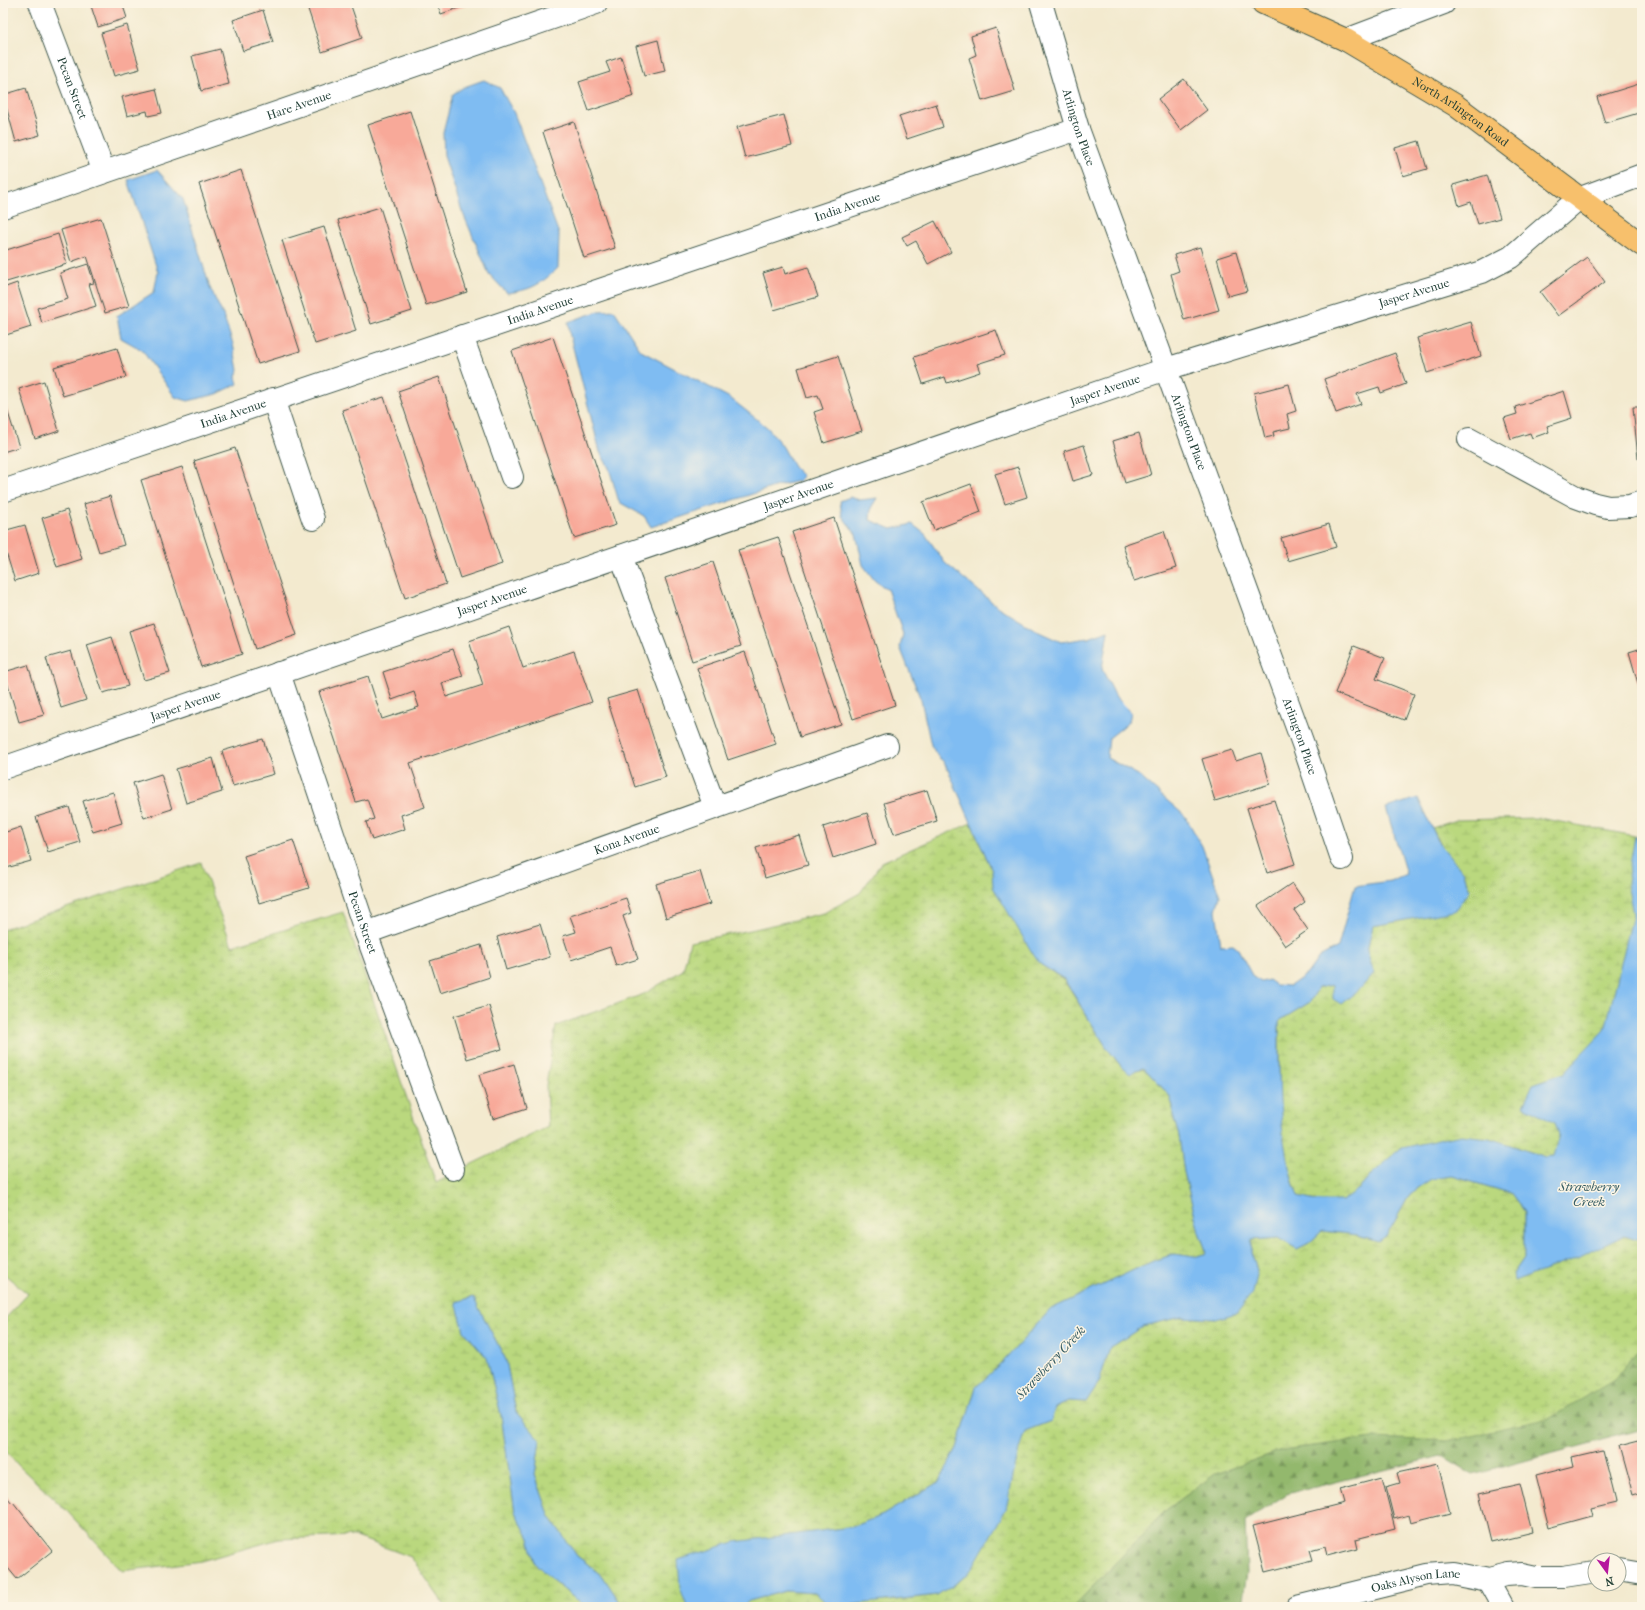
<svg xmlns="http://www.w3.org/2000/svg" width="1645" height="1610" font-family="'IM FELL French Canon',serif">
<style>
.forest{fill:url(#forest-firs);stroke:#597a50}
.wetland{fill:url(#wetland-marsh);stroke:#6c8a59}
.water{fill:#7fbcf2;stroke:#4f7c93}
.building{fill:#f8a999}
.lines{fill:none;stroke-linecap:round;stroke-linejoin:round}
.minor-casing{stroke:#3f574b;stroke-width:24}
.major-casing{stroke:#3f574b;stroke-width:24}
.minor{stroke:#fff;stroke-width:22}
.major{stroke:#f7c06c;stroke-width:22}
.labels{text-anchor:middle;stroke-width:3;stroke-linejoin:round;paint-order:stroke}
.street-label{font-size:12px;fill:#1f3d34;stroke:#fcf5e5}
.water-label{font-size:13px;font-style:italic;fill:#375d64;stroke:#fcf5e5}
</style>
<defs>
<pattern id="forest-firs" width="22" height="20" patternUnits="userSpaceOnUse"><rect width="22" height="20" fill="#93b86d"/><path d="M5 1l3.5 6h-7zM16 11l3.5 6h-7z" fill="#77975a"/></pattern>
<pattern id="wetland-marsh" width="20" height="14" patternUnits="userSpaceOnUse"><rect width="20" height="14" fill="#bad87e"/><path d="M1 5h8M5 5V1M11 12h8M15 12V8" fill="none" stroke="#9fba6e"/></pattern>
</defs>
<rect width="100%" height="100%" fill="#fcf5e5"/>
<filter id="ink" filterUnits="userSpaceOnUse"><feTurbulence type="fractalNoise" baseFrequency=".025" numOctaves="2"/><feDisplacementMap in="SourceGraphic" scale="8" xChannelSelector="R" yChannelSelector="G"/><feConvolveMatrix kernelMatrix="1 2 1 2 8 2 1 2 1" color-interpolation-filters="sRGB"/></filter>
<filter id="wash" filterUnits="userSpaceOnUse"><feTurbulence type="fractalNoise" baseFrequency=".012" numOctaves="4" result="noise"/><feDisplacementMap in="SourceGraphic" scale="16" xChannelSelector="R" yChannelSelector="G"/><feGaussianBlur stdDeviation="0.9" result="paint"/><feColorMatrix in="noise" values="0 0 0 0 0 0 0 0 0 0 0 0 0 0 0 0 0 1.4 0 .05"/><feComposite in="paint" operator="in"/></filter>
<g filter="url(#wash)">
<rect width="100%" height="100%" fill="#f3eacf"/>
<path class="forest" d="M 1642,1347 L 1642,1429 L 1473,1475 L 1441,1456 L 1287,1494 L 1245,1521 L 1247,1572 L 1242,1607 L 1073,1607 L 1166,1510 L 1215,1474 L 1282,1450 L 1373,1438 L 1448,1441 L 1613,1380 Z"/>
<g class="wetland">
<path d="M 1539,818 L 1635,836 L 1642,833 L 1642,1068 L 1553,1156 L 1545,1157 L 1490,1138 L 1373,1173 C 1366,1181 1352,1199 1341,1201 C 1327,1204 1311,1200 1298,1197 C 1291,1177 1284,1155 1282,1134 C 1277,1097 1280,1058 1279,1021 L 1310,1002 L 1318,988 L 1374,973 L 1367,951 L 1373,926 L 1454,910 L 1470,889 L 1462,871 L 1446,854 L 1432,828 L 1457,820 Z"/>
<path d="M 971,823 L 992,870 L 994,887 L 1040,964 L 1063,979 L 1107,1048 L 1121,1066 L 1136,1070 L 1144,1068 L 1169,1095 L 1173,1106 L 1173,1116 L 1179,1136 L 1184,1172 L 1199,1232 L 1207,1253 L 1194,1257 L 1175,1254 L 1153,1261 L 1051,1309 L 1003,1362 L 976,1387 L 957,1448 L 940,1481 L 883,1515 L 851,1527 L 808,1533 L 687,1607 L 623,1607 L 602,1575 L 577,1556 L 550,1517 L 535,1475 L 540,1440 L 516,1412 L 506,1360 L 473,1297 L 456,1302 L 464,1331 L 487,1358 L 501,1415 L 515,1512 L 529,1538 L 535,1563 L 551,1579 L 585,1607 L 446,1607 L 411,1557 L 354,1536 L 279,1539 L 201,1561 L 122,1571 L 67,1511 L 19,1466 L 3,1448 L 3,1321 L 28,1294 L 3,1273 L 3,929 L 201,863 L 232,946 L 343,912 L 436,1183 L 470,1165 L 548,1127 L 546,1085 L 556,1026 L 644,994 L 683,970 L 690,942 L 751,930 L 824,913 L 860,893 L 882,862 Z"/>
<path d="M 1642,1120 L 1642,1347 L 1613,1380 L 1546,1420 L 1448,1441 L 1373,1438 L 1282,1450 L 1215,1474 L 1166,1510 L 1073,1607 L 742,1607 L 749,1601 L 785,1591 L 815,1593 L 889,1601 L 937,1595 L 968,1575 L 1025,1431 L 1051,1421 L 1055,1408 L 1068,1401 L 1086,1402 L 1099,1382 L 1110,1348 L 1143,1326 L 1182,1317 L 1215,1319 L 1257,1270 L 1251,1253 L 1252,1240 L 1278,1238 L 1297,1249 L 1309,1243 L 1322,1231 L 1358,1235 L 1379,1241 L 1387,1235 L 1410,1194 L 1431,1179 L 1452,1176 L 1510,1193 L 1524,1212 L 1524,1258 L 1513,1274 Z"/>
</g>
<g class="water">
<path d="M 484,80 L 500,88 L 514,113 L 559,234 L 558,268 C 540,285 531,290 507,293 L 489,274 L 462,211 L 444,156 L 443,133 L 453,94 L 464,87 Z"/>
<path d="M 157,170 L 183,199 L 210,288 L 223,315 L 233,344 L 238,370 L 236,377 L 238,384 L 217,394 L 188,401 L 175,397 L 142,350 L 121,338 L 117,316 L 154,292 L 158,272 L 128,180 Z"/>
<path d="M 614,310 L 641,351 L 730,398 L 768,428 L 783,447 L 794,467 L 803,476 L 799,481 L 777,486 L 651,527 L 644,516 L 619,502 L 609,468 L 600,452 L 570,336 L 568,322 L 599,311 Z"/>
<path d="M 850,497 L 860,500 L 877,498 L 871,508 L 870,520 L 892,529 L 912,524 L 925,534 L 945,563 L 998,607 L 1039,632 L 1061,642 L 1089,638 L 1108,631 L 1102,669 L 1116,697 L 1131,712 L 1129,722 L 1109,738 L 1107,758 L 1138,775 L 1185,816 L 1202,846 L 1220,896 L 1216,910 L 1221,946 L 1233,945 L 1238,949 L 1253,977 L 1261,982 L 1269,980 L 1276,985 L 1290,986 L 1307,974 L 1319,957 L 1338,947 L 1355,886 L 1390,881 L 1406,874 L 1386,808 L 1418,798 L 1439,843 L 1462,871 L 1470,890 L 1454,911 L 1373,926 L 1367,951 L 1374,973 L 1361,988 L 1341,1004 L 1333,999 L 1333,985 L 1318,988 L 1310,1002 L 1279,1021 C 1279,1080 1277,1140 1298,1197 L 1316,1201 L 1342,1201 L 1360,1188 L 1373,1173 L 1402,1148 L 1461,1135 L 1490,1138 L 1545,1157 L 1553,1156 L 1559,1136 L 1555,1122 L 1523,1106 L 1533,1084 L 1564,1073 L 1605,1030 L 1633,914 L 1627,883 L 1635,836 L 1642,833 L 1642,1241 L 1625,1235 L 1582,1256 L 1514,1282 L 1513,1274 L 1524,1258 L 1524,1212 L 1510,1193 L 1452,1176 L 1431,1179 L 1410,1194 L 1387,1235 L 1379,1241 L 1358,1235 L 1322,1231 L 1309,1243 L 1297,1249 L 1278,1238 L 1252,1240 L 1251,1253 L 1257,1270 L 1252,1293 L 1237,1313 L 1215,1319 L 1182,1317 L 1143,1326 L 1110,1348 L 1099,1382 L 1086,1402 L 1068,1401 L 1055,1408 L 1051,1421 L 1025,1431 L 1019,1449 L 1006,1509 L 968,1575 L 937,1595 L 832,1607 L 815,1593 L 785,1591 L 749,1601 L 742,1607 L 687,1607 L 680,1587 L 678,1560 L 734,1542 L 851,1527 L 883,1515 L 940,1481 L 957,1448 L 976,1387 L 1003,1362 L 1051,1309 L 1153,1261 L 1175,1254 L 1194,1257 L 1207,1253 L 1199,1232 L 1184,1172 L 1179,1136 L 1173,1116 L 1173,1106 L 1169,1095 L 1144,1068 L 1136,1070 L 1130,1074 L 1121,1066 L 1107,1048 L 1064,979 L 1040,964 L 1033,954 L 993,887 L 992,870 L 948,770 L 943,761 L 938,757 L 931,745 L 921,700 L 900,647 L 903,634 L 887,589 L 875,581 L 863,565 L 856,534 L 842,516 L 840,501 Z"/>
<path d="M 473,1297 L 506,1360 L 516,1412 L 540,1440 L 535,1475 L 550,1517 L 577,1556 L 602,1575 L 623,1607 L 585,1607 L 551,1579 L 535,1563 L 529,1538 L 515,1512 L 501,1415 L 487,1358 L 464,1331 L 456,1302 Z"/>
</g>
<g id="blocks">
<g class="building">
<path d="M 90,3 L 122,3 L 127,18 L 98,27 Z"/>
<path d="M 306,3 L 350,3 L 362,38 L 322,52 Z"/>
<path d="M 437,3 L 473,3 L 441,14 Z"/>
<path d="M 263,10 L 273,42 L 243,51 L 233,20 Z"/>
<path d="M 127,25 L 140,69 L 114,76 L 101,33 Z"/>
<path d="M 996,28 L 1015,91 L 982,101 L 969,58 L 976,55 L 971,36 Z"/>
<path d="M 658,40 L 665,71 L 644,76 L 636,46 Z"/>
<path d="M 220,49 L 229,84 L 201,91 L 192,56 Z"/>
<path d="M 621,57 L 634,96 L 589,111 L 579,82 L 610,72 L 606,62 Z"/>
<path d="M 1184,79 L 1207,110 L 1181,130 L 1158,99 Z"/>
<path d="M 1642,83 L 1642,112 L 1605,123 L 1597,97 Z"/>
<path d="M 26,88 L 40,135 L 16,142 L 3,95 Z"/>
<path d="M 156,89 L 162,113 L 148,116 L 147,111 L 127,116 L 122,97 Z"/>
<path d="M 936,104 L 943,127 L 907,139 L 899,116 Z"/>
<path d="M 410,111 L 467,292 L 426,305 L 368,125 Z"/>
<path d="M 784,115 L 792,146 L 745,158 L 737,127 Z"/>
<path d="M 574,122 L 615,248 L 584,258 L 543,132 Z"/>
<path d="M 1419,141 L 1427,169 L 1403,176 L 1395,148 Z"/>
<path d="M 241,170 L 300,351 L 258,364 L 199,184 Z"/>
<path d="M 1487,175 L 1500,218 L 1478,224 L 1471,202 L 1459,206 L 1453,185 Z"/>
<path d="M 380,207 L 412,311 L 371,324 L 338,220 Z"/>
<path d="M 101,218 L 129,306 L 105,313 L 87,256 L 71,262 L 61,230 Z"/>
<path d="M 935,221 L 951,252 L 928,264 L 916,241 L 907,246 L 902,237 Z"/>
<path d="M 324,227 L 356,331 L 315,344 L 282,240 Z"/>
<path d="M 58,234 L 67,264 L 3,283 L 3,251 Z"/>
<path d="M 1200,247 L 1219,310 L 1184,320 L 1171,274 L 1179,271 L 1174,255 Z"/>
<path d="M 1236,252 L 1247,291 L 1228,296 L 1217,258 Z"/>
<path d="M 1587,257 L 1605,282 L 1558,316 L 1540,292 Z"/>
<path d="M 88,264 L 94,283 L 89,284 L 96,306 L 42,323 L 37,308 L 68,299 L 60,273 Z"/>
<path d="M 783,267 L 785,274 L 808,267 L 818,297 L 774,310 L 763,273 Z"/>
<path d="M 17,283 L 31,327 L 3,336 L 3,288 Z"/>
<path d="M 1471,322 L 1481,356 L 1427,373 L 1417,338 Z"/>
<path d="M 996,330 L 1005,355 L 977,364 L 980,372 L 947,383 L 945,377 L 923,384 L 914,357 Z"/>
<path d="M 553,337 L 616,525 L 574,538 L 512,351 Z"/>
<path d="M 117,348 L 126,377 L 63,396 L 54,367 Z"/>
<path d="M 1395,353 L 1406,384 L 1381,393 L 1379,387 L 1357,394 L 1361,404 L 1336,413 L 1324,379 Z"/>
<path d="M 838,356 L 862,431 L 824,443 L 814,412 L 823,409 L 818,395 L 807,398 L 798,368 Z"/>
<path d="M 439,377 L 502,564 L 460,578 L 398,391 Z"/>
<path d="M 44,381 L 59,431 L 35,439 L 19,389 Z"/>
<path d="M 1289,384 L 1296,411 L 1287,414 L 1290,428 L 1273,432 L 1274,436 L 1265,438 L 1254,393 Z"/>
<path d="M 1564,391 L 1572,418 L 1547,426 L 1549,432 L 1532,438 L 1530,433 L 1511,439 L 1504,418 L 1517,414 L 1515,407 Z"/>
<path d="M 3,397 L 19,447 L 3,452 Z"/>
<path d="M 384,397 L 446,584 L 405,598 L 342,410 Z"/>
<path d="M 1633,407 L 1642,407 L 1642,458 L 1638,459 Z"/>
<path d="M 1139,433 L 1151,475 L 1125,483 L 1113,441 Z"/>
<path d="M 1084,445 L 1093,475 L 1073,481 L 1064,451 Z"/>
<path d="M 235,448 L 297,635 L 255,649 L 194,461 Z"/>
<path d="M 182,467 L 242,654 L 201,667 L 141,480 Z"/>
<path d="M 1018,467 L 1027,497 L 1005,504 L 995,474 Z"/>
<path d="M 971,484 L 981,512 L 934,530 L 923,502 Z"/>
<path d="M 110,496 L 124,545 L 99,552 L 84,504 Z"/>
<path d="M 67,510 L 82,559 L 57,567 L 42,518 Z"/>
<path d="M 834,518 L 895,705 L 853,719 L 792,532 Z"/>
<path d="M 1329,524 L 1336,547 L 1288,561 L 1281,538 Z"/>
<path d="M 25,525 L 39,573 L 15,581 L 3,543 L 3,531 Z"/>
<path d="M 1164,531 L 1176,568 L 1134,581 L 1123,545 Z"/>
<path d="M 778,537 L 841,724 L 800,737 L 738,550 Z"/>
<path d="M 713,562 L 741,646 L 692,661 L 665,578 Z"/>
<path d="M 154,623 L 170,673 L 144,680 L 129,631 Z"/>
<path d="M 509,627 L 523,668 L 574,651 L 592,702 L 410,763 L 425,807 L 401,815 L 405,829 L 372,840 L 366,822 L 374,819 L 367,799 L 356,802 L 319,692 L 368,676 L 382,719 L 419,707 L 414,692 L 392,700 L 383,672 L 453,649 L 463,676 L 442,683 L 446,697 L 483,685 L 469,641 Z"/>
<path d="M 112,637 L 128,686 L 103,693 L 87,645 Z"/>
<path d="M 1354,646 L 1385,658 L 1376,679 L 1414,694 L 1404,720 L 1335,693 Z"/>
<path d="M 1642,648 L 1642,694 L 1641,694 L 1629,652 Z"/>
<path d="M 71,651 L 86,700 L 61,708 L 46,658 Z"/>
<path d="M 745,652 L 776,744 L 728,760 L 697,668 Z"/>
<path d="M 28,665 L 44,715 L 19,722 L 4,672 Z"/>
<path d="M 638,690 L 666,777 L 635,787 L 607,699 Z"/>
<path d="M 263,739 L 274,774 L 233,786 L 222,751 Z"/>
<path d="M 1232,750 L 1236,761 L 1261,753 L 1270,784 L 1215,801 L 1202,759 Z"/>
<path d="M 213,758 L 222,792 L 186,803 L 176,769 Z"/>
<path d="M 161,774 L 172,809 L 144,818 L 133,783 Z"/>
<path d="M 927,790 L 937,821 L 894,834 L 884,803 Z"/>
<path d="M 113,792 L 122,823 L 93,832 L 83,801 Z"/>
<path d="M 1274,800 L 1295,864 L 1267,873 L 1247,808 Z"/>
<path d="M 69,807 L 80,842 L 48,852 L 36,817 Z"/>
<path d="M 867,813 L 876,844 L 833,858 L 823,827 Z"/>
<path d="M 21,827 L 31,861 L 3,869 L 3,833 Z"/>
<path d="M 799,835 L 808,865 L 765,878 L 756,848 Z"/>
<path d="M 293,840 L 309,888 L 259,903 L 244,856 Z"/>
<path d="M 700,871 L 710,904 L 666,918 L 656,884 Z"/>
<path d="M 1292,883 L 1305,902 L 1294,910 L 1308,930 L 1285,946 L 1258,906 Z"/>
<path d="M 626,898 L 631,913 L 623,916 L 638,959 L 616,966 L 610,947 L 571,960 L 563,936 L 576,932 L 570,916 Z"/>
<path d="M 540,924 L 550,957 L 506,970 L 497,937 Z"/>
<path d="M 481,945 L 490,977 L 440,993 L 430,961 Z"/>
<path d="M 489,1006 L 502,1049 L 467,1059 L 454,1016 Z"/>
<path d="M 514,1064 L 527,1108 L 493,1119 L 479,1075 Z"/>
<path d="M 1642,1440 L 1642,1494 L 1632,1497 L 1618,1446 Z"/>
<path d="M 1602,1450 L 1615,1502 L 1590,1508 L 1592,1516 L 1548,1528 L 1535,1476 L 1574,1466 L 1572,1457 Z"/>
<path d="M 1438,1464 L 1450,1513 L 1411,1523 L 1409,1515 L 1394,1519 L 1386,1487 L 1400,1483 L 1397,1473 Z"/>
<path d="M 1382,1478 L 1395,1529 L 1356,1539 L 1358,1548 L 1327,1556 L 1325,1546 L 1310,1550 L 1313,1560 L 1265,1572 L 1253,1526 L 1344,1503 L 1340,1489 Z"/>
<path d="M 1520,1484 L 1532,1532 L 1491,1542 L 1479,1493 Z"/>
<path d="M 3,1492 L 12,1503 L 13,1502 L 52,1551 L 17,1579 L 3,1562 Z"/>
</g>
</g>
</g>
<g filter="url(#ink)">
<use href="#blocks" fill-opacity="0" stroke="#3f574b" stroke-width="1"/>
<g class="lines">
<defs>
<g id="minor">
<path id="s1" d="M 40,3 L 104,172"/>
<path id="s2" d="M 1041,3 L 1078,129 L 1303,744 L 1342,859"/>
<path d="M 1346,40 L 1444,3"/>
<path id="s3" d="M 3,207 L 596,3"/>
<path d="M 462,336 L 512,477"/>
<path d="M 273,399 L 313,519"/>
<path d="M 1469,439 L 1576,497 L 1595,504 L 1608,507 L 1630,506 L 1642,502"/>
<path id="s4" d="M 3,491 L 1078,129"/>
<path d="M 621,556 L 715,807"/>
<path id="s5" d="M 279,673 L 366,933 L 453,1169"/>
<path id="s6" d="M 3,768 L 1166,369 L 1482,272 L 1511,257 L 1578,199 L 1642,175"/>
<path id="s7" d="M 366,933 L 887,746"/>
<path d="M 1619,1570 L 1642,1574"/>
<path d="M 1488,1580 L 1503,1607"/>
<path id="s8" d="M 1297,1607 L 1427,1575 L 1453,1573 L 1488,1580 L 1507,1575 L 1522,1574 L 1536,1577 L 1562,1577 L 1595,1572"/>
</g>
<g id="major">
<path id="s9" d="M 1263,3 L 1346,40 L 1455,105 L 1642,245"/>
</g>
</defs>
<use href="#minor" class="minor-casing"/>
<use href="#major" class="major-casing"/>
<use href="#minor" class="minor"/>
<use href="#major" class="major"/>
</g>
</g>
<g class="labels">
<g class="street-label">
<text dy="4" stroke="none"><textPath href="#s1" startOffset="91">Pecan Street</textPath></text>
<text dy="4" stroke="none"><textPath href="#s3" startOffset="313">Hare Avenue</textPath></text>
<text dy="4" stroke="none"><textPath href="#s9" startOffset="226">North Arlington Road</textPath></text>
<text dy="4" stroke="none"><textPath href="#s2" startOffset="130">Arlington Place</textPath></text>
<text dy="4" stroke="none"><textPath href="#s4" startOffset="891">India Avenue</textPath></text>
<text dy="4" stroke="none"><textPath href="#s6" startOffset="1489">Jasper Avenue</textPath></text>
<text dy="4" stroke="none"><textPath href="#s4" startOffset="567">India Avenue</textPath></text>
<text dy="4" stroke="none"><textPath href="#s6" startOffset="1165">Jasper Avenue</textPath></text>
<text dy="4" stroke="none"><textPath href="#s4" startOffset="243">India Avenue</textPath></text>
<text dy="4" stroke="none"><textPath href="#s2" startOffset="454">Arlington Place</textPath></text>
<text dy="4" stroke="none"><textPath href="#s6" startOffset="841">Jasper Avenue</textPath></text>
<text dy="4" stroke="none"><textPath href="#s6" startOffset="517">Jasper Avenue</textPath></text>
<text dy="4" stroke="none"><textPath href="#s6" startOffset="193">Jasper Avenue</textPath></text>
<text dy="4" stroke="none"><textPath href="#s2" startOffset="778">Arlington Place</textPath></text>
<text dy="4" stroke="none"><textPath href="#s7" startOffset="277">Kona Avenue</textPath></text>
<text dy="4" stroke="none"><textPath href="#s5" startOffset="263">Pecan Street</textPath></text>
<text dy="4" stroke="none"><textPath href="#s8" startOffset="122">Oaks Alyson Lane</textPath></text>
</g>
<g class="water-label">
<text x="1589" y="1191">Strawberry<tspan x="1589" dy="15">Creek</tspan></text>
<text transform="translate(1050 1362) rotate(-47)" y="5">Strawberry Creek</text>
</g>
</g>
<rect width="1645" height="1610" fill="none" stroke="#fcf5e5" stroke-width="16"/>
<g transform="translate(1607 1572) rotate(165)"><circle r="19" fill="#fcf5e5" stroke="#a4ab9e"/>
<path d="M0-3L7 15L0 10L-7 15Z" fill="#b5179e"/>
<text y="-6" font-size="11" font-weight="bold" text-anchor="middle" fill="#1f3d34">N</text>
</g>
</svg>
